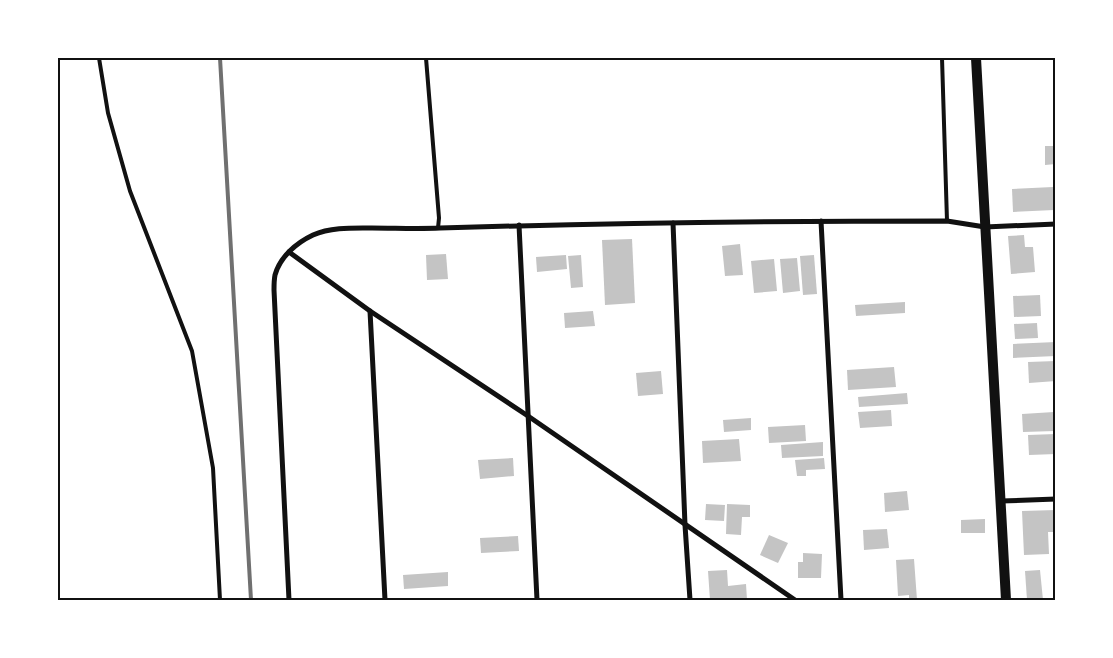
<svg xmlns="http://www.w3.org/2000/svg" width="1113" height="658" font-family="Roboto,sans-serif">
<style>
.building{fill:#c4c4c4}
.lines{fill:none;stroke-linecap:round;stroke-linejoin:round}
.service{stroke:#111;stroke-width:4}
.minor{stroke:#111;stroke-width:5}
.secondary{stroke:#111;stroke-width:10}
.rail{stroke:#707070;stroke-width:4}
.neatline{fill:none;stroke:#111;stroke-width:2}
</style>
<rect width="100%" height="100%" fill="#fff"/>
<g class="building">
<path d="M 1045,146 L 1056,146 L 1056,164 L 1045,165 Z"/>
<path d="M 1053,187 L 1054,210 L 1013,212 L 1012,189 Z"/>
<path d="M 1024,235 L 1025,247 L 1033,247 L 1035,272 L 1011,274 L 1008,236 Z"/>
<path d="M 632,239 L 635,303 L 605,305 L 602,240 Z"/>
<path d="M 740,244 L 743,275 L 725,276 L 722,246 Z"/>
<path d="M 446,254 L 448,279 L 427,280 L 426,255 Z"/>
<path d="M 566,255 L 567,269 L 537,272 L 536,257 Z"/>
<path d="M 581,255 L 583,287 L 571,288 L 568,256 Z"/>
<path d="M 814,255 L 817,294 L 803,295 L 800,256 Z"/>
<path d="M 797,258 L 800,291 L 783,293 L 780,259 Z"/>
<path d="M 774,259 L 777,291 L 754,293 L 751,261 Z"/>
<path d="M 1040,295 L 1041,316 L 1014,317 L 1013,296 Z"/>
<path d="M 905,302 L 905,313 L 856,316 L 855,305 Z"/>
<path d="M 593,311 L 595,326 L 565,328 L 564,313 Z"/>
<path d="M 1037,323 L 1038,338 L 1015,339 L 1014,324 Z"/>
<path d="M 1056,342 L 1056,356 L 1013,358 L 1013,344 Z"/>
<path d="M 1056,361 L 1056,381 L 1029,383 L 1028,362 Z"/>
<path d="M 894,367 L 896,387 L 848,390 L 847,370 Z"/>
<path d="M 661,371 L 663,394 L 638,396 L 636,373 Z"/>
<path d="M 907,393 L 908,404 L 859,407 L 858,397 Z"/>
<path d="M 891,410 L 892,426 L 860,428 L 858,412 Z"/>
<path d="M 1054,412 L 1055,431 L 1023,432 L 1022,414 Z"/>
<path d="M 751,418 L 751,430 L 724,432 L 723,420 Z"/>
<path d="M 805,425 L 806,441 L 769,443 L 768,427 Z"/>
<path d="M 1056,434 L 1056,454 L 1029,455 L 1028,435 Z"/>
<path d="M 739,439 L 741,461 L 703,463 L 702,441 Z"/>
<path d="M 823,442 L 823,456 L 782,458 L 781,445 Z"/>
<path d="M 513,458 L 514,476 L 480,479 L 478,460 Z"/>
<path d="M 824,458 L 825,469 L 806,470 L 806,476 L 797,476 L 795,460 Z"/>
<path d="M 907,491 L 909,510 L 885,512 L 884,493 Z"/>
<path d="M 706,504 L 725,505 L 724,521 L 705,520 Z"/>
<path d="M 727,504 L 750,505 L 750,517 L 742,517 L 741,535 L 726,534 Z"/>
<path d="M 1056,510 L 1056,532 L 1048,532 L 1049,554 L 1024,555 L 1022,511 Z"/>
<path d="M 985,519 L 985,533 L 961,533 L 961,520 Z"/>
<path d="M 887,529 L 889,548 L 864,550 L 863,530 Z"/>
<path d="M 769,535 L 788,543 L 778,563 L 760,555 Z"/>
<path d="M 518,536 L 519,551 L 481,553 L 480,538 Z"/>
<path d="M 803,553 L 822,554 L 821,578 L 798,578 L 798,562 L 803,562 Z"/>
<path d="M 914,559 L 917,600 L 909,600 L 909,595 L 898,596 L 896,560 Z"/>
<path d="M 727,570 L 728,586 L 746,584 L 747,600 L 710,600 L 708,571 Z"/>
<path d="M 1040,570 L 1043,600 L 1027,600 L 1025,571 Z"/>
<path d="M 448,572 L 448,586 L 404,589 L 403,575 Z"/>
<path d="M 507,598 L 507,600 L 489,600 L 489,599 Z"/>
</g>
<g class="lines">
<g class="service">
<path d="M 99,58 L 108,113 L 130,191 L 192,351 L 213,468 L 220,600"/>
<path d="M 426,58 L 439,218 L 438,228"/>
<path d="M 942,58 L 947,221"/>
</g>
<g class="minor">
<path d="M 821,221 L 841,600"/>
<path d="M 673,223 L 685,525 L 690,600"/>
<path d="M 519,225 L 537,600"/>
<path d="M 289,252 L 370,311 L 528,416 L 795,600"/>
<path d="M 370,311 L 385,600"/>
<path d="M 1001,501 L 1056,499"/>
<path d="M 289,600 L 274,290 C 274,285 274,280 275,275 C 280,257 296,243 313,235 C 331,227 353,228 372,228 C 395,228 418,229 440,228 C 609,223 778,221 947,221 L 985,227 L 1056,224"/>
</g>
<path class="secondary" d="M 976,58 L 1006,600"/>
<path class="rail" d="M 220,58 L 251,600"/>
</g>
<rect width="1113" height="658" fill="none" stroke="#ffffff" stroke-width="118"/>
<rect x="59" y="59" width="995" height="540" class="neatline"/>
</svg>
